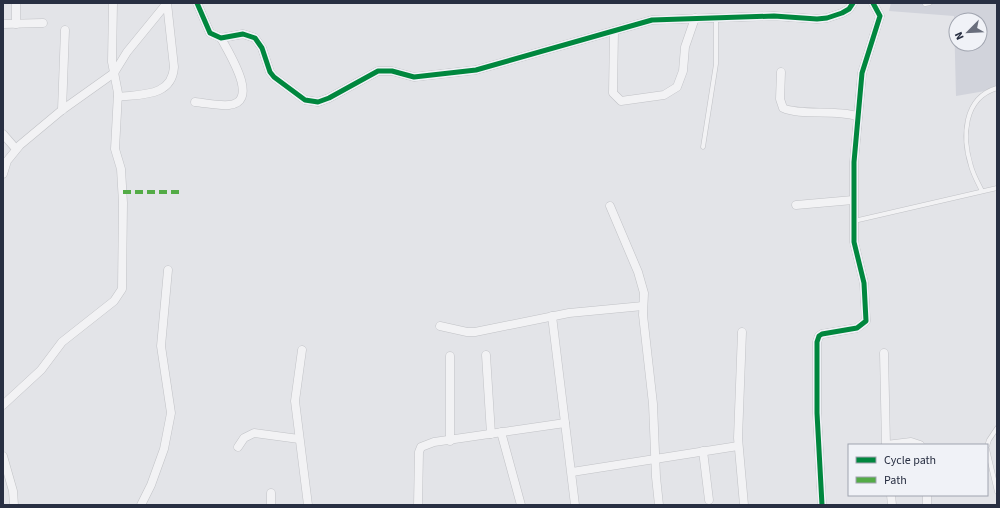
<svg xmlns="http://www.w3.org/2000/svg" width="1000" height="508" font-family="'Source Sans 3',sans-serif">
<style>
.built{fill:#d1d3db;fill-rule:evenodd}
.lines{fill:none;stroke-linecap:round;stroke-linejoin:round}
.lane-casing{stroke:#c1c2c6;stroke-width:5}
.street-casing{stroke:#c1c2c6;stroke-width:9}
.lane{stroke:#f2f2f4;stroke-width:4}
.street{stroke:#f2f2f4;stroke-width:8}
.quiet{stroke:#53ab46;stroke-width:4;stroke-dasharray:8 4;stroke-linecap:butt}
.cycleway-casing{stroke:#f0f2f7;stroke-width:8}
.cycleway{stroke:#00873e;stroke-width:5}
</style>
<rect width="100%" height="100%" fill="#e3e4e8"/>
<path class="built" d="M 891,3 L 997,3 L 997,89 L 956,96 L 954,16 L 889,11 ZM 956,20 L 980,20 L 980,44 L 956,44 Z"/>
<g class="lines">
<defs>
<g id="lane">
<path d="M 925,4 L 930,3"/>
<path d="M 703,147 L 716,64 L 716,18"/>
<path d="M 982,191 C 978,183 973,174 971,166 C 962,137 963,98 997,88"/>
<path d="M 854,221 L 997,188"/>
<path d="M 987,446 L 989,440 L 997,428"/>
<path d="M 987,449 L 997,492"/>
</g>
<g id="street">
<path d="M 197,3 L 210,33 L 221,38 L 243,34 L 255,38 L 262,48 L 270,72 L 274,77 L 305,100 L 318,102 L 329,98 L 378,71 L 392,71 L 414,77 L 476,70 L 652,20 L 774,16 L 817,19 L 827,18 L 842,13 L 849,9 L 853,3"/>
<path d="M 3,24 L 43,23"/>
<path d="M 16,24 L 16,3"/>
<path d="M 614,31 L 613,93 L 621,101 L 664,95 L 677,87 L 683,71 L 685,47 L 695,18"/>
<path d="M 781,72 L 780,99 L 783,108 C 800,116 835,109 857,116"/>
<path d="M 118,97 C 141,94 172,97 174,67 L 167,3"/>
<path d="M 195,102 C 206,103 218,106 229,105 C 261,102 228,52 221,38"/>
<path d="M 62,110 L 65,30"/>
<path d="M 3,134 L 16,149"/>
<path d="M 3,174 L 7,161 L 20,145 L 62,110 L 114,73 L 127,52 L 167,3"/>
<path d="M 796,205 L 853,200"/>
<path d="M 610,206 L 638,272 L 644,293 L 643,315 L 653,404 L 656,477 L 659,505"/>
<path d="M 552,316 L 575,505"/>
<path d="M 440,326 L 467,332 L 475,332 L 569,313 L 643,306"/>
<path d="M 742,332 L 738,438 L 744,505"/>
<path d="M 302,350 L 295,401 L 308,505"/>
<path d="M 884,353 L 886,445"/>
<path d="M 486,355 L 491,434"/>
<path d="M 3,405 L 41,370 L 62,342 L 114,301 L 122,289 L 123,203 L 121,169 L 115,149 L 118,93 L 112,62 L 113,3"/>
<path d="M 501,432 L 521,505"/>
<path d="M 450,441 L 450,356"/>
<path d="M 886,445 L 911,442 L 920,445"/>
<path d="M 238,447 L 244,438 L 254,433 L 299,439"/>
<path d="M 703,451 L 709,500"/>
<path d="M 3,456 L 13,491 L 14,505"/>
<path d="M 572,472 L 738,446"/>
<path d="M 891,495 L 892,505"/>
<path d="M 927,495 L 927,505"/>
<path d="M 141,505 L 151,485 L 164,449 L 171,413 L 161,346 L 168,270"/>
<path d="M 271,505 L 271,493"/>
<path d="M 418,505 L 419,452 L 421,447 L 434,442 L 565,423"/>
<path d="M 822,505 L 817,413 L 817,342 L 819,336 L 822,334 L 857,328 L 866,321 L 864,283 L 854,242 L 854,162 L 862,73 L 880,16 L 873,3"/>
</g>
</defs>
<use href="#lane" class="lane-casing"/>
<use href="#street" class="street-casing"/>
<use href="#lane" class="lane"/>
<use href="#street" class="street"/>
<path class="quiet" d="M 123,192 L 179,192"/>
<defs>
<g id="cycleway">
<path d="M 197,3 L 210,33 L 221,38 L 243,34 L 255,38 L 262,48 L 270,72 L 274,77 L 305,100 L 318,102 L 329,98 L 378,71 L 392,71 L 414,77 L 476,70 L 652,20 L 774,16 L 817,19 L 827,18 L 842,13 L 849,9 L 853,3"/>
<path d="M 822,505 L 817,413 L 817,342 L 819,336 L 822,334 L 857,328 L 866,321 L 864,283 L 854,242 L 854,162 L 862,73 L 880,16 L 873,3"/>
</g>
</defs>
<use href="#cycleway" class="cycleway-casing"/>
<use href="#cycleway" class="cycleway"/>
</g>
<rect width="1000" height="508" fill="none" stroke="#282f42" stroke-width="8"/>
<rect x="848" y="444" width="140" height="52" fill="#f0f2f7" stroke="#a0a4af"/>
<rect x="856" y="457" width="20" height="6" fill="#00873e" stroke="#a0a4af"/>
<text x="884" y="464" font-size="12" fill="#282f42">Cycle path</text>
<rect x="856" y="477" width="20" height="6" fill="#53ab46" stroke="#a0a4af"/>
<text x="884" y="484" font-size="12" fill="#282f42">Path</text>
<g transform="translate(968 32) rotate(246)"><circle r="19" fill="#f0f2f7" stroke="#a0a4af"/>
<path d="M0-3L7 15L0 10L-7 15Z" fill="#696e7c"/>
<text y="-6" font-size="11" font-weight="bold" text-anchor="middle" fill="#282f42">N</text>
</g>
</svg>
